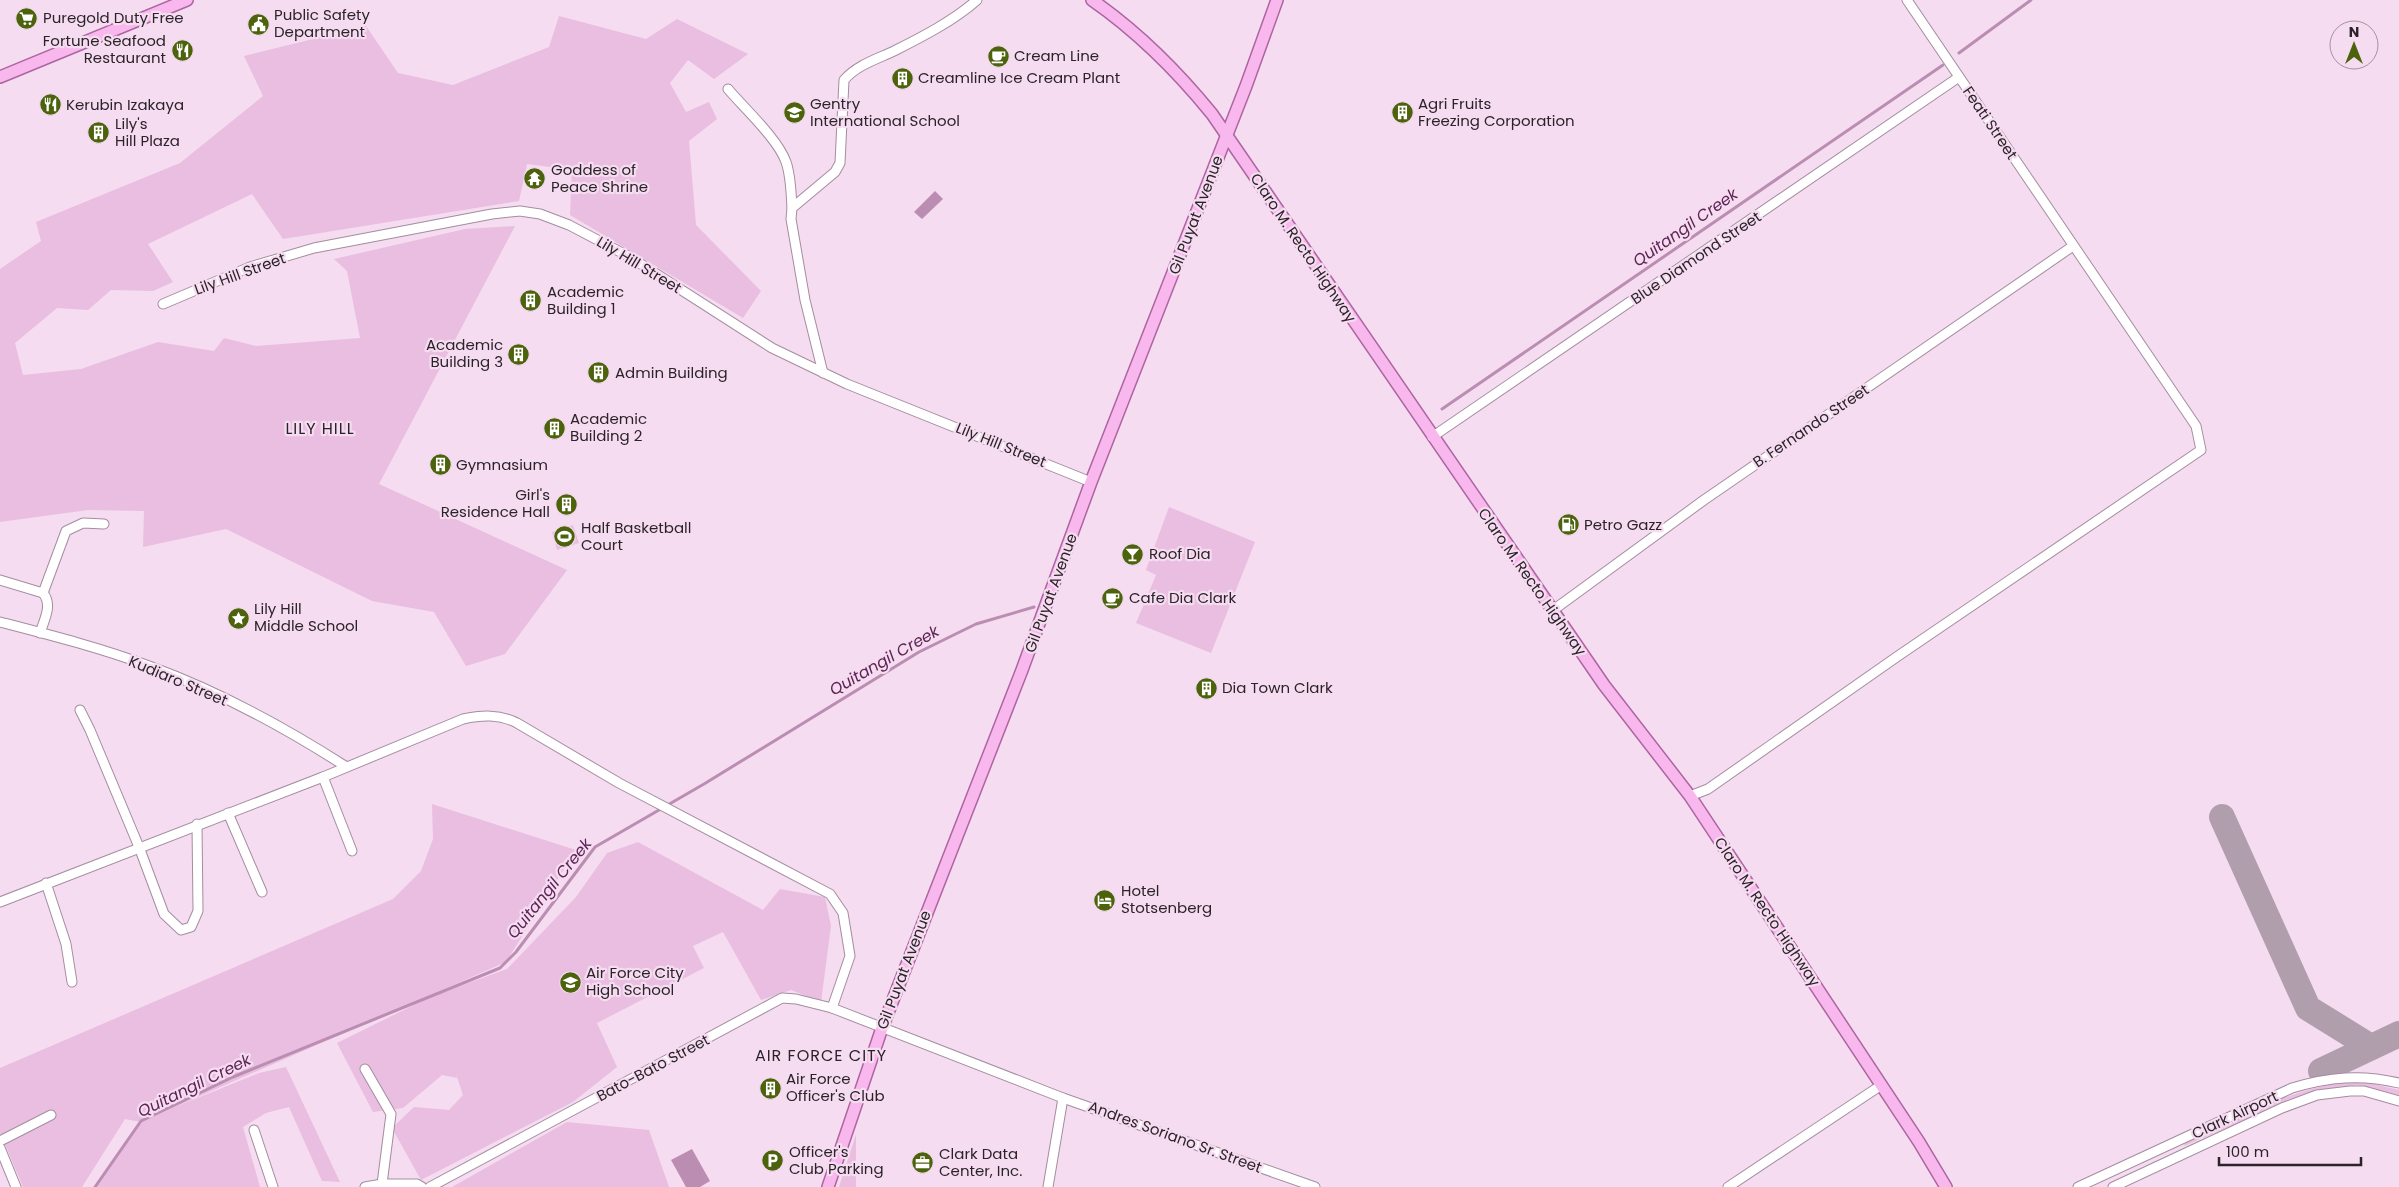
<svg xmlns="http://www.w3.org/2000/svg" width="2399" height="1187" font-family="Poppins,sans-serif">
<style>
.green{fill:#e9bee0}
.water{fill:#bc8db3}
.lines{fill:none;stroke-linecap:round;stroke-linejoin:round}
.stream{stroke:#bc8db3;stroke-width:3}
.taxiway{stroke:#b19ead;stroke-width:26}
.minor-casing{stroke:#a48d9f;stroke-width:11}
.major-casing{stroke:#ad65a1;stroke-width:14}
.minor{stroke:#fff;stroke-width:9}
.major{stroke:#f8b8ed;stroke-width:11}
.labels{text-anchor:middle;stroke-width:4.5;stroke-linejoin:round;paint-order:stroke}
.poi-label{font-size:15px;fill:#2c232a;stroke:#f5dcf0;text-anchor:start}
.street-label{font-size:15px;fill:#2c232a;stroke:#f5dcf0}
.water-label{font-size:16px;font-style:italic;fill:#5d2455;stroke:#f5dcf0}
.neighbourhood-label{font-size:16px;letter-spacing:1px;fill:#2c232a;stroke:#f5dcf0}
</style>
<rect width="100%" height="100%" fill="#f5dcf0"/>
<g class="green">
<path d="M 559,16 L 646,39 L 677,19 L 748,54 L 714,79 L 688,60 L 670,83 L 686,112 L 709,102 L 717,119 L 689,141 L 696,225 L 761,291 L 743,318 L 570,215 L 572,170 L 527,164 L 519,201 L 283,239 L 252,194 L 148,244 L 173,282 L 153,291 L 111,290 L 88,310 L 57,308 L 15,343 L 23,375 L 81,369 L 158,342 L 214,351 L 224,338 L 256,346 L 360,338 L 347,271 L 334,259 L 465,229 L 515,226 L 379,484 L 567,570 L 505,654 L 466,666 L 434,612 L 372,601 L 226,529 L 143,547 L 144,511 L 88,510 L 0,522 L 0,269 L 41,241 L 36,222 L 180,163 L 263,96 L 244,56 L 366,26 L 398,73 L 453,85 L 549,47 Z"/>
<path d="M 1169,507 L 1255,542 L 1211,653 L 1136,623 L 1156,575 L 1146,570 Z"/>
<path d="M 573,525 L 579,543 L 557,550 L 552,532 Z"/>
<path d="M 432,804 L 576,850 L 506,962 L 175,1107 L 259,1073 L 286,1067 L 340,1182 L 322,1181 L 289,1107 L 266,1113 L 243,1127 L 260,1187 L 95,1187 L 141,1122 L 125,1119 L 82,1187 L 23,1187 L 0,1133 L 0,1068 L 393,899 L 421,871 L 433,839 Z"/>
<path d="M 638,842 L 763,910 L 780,889 L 825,897 L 831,926 L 821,1002 L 791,990 L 761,1000 L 723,932 L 693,946 L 704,968 L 597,1023 L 617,1067 L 573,1102 L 421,1180 L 392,1128 L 414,1107 L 449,1110 L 463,1095 L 456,1074 L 457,1078 L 442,1075 L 403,1108 L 373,1112 L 337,1043 L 430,997 L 507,969 L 576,897 L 607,853 Z"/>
<path d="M 2361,1081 L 2399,1090 L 2399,1095 L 2358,1085 L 2313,1091 L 2184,1146 L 2185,1142 C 2242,1116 2298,1084 2361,1081 Z"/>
<path d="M 567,1122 L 649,1130 L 669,1187 L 452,1187 Z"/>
<path d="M 856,1134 L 856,1187 L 839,1187 Z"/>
</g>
<g class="water">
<path d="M 935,191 L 943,199 L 922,219 L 914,212 Z"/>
<path d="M 692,1149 L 710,1181 L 700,1187 L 686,1187 L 671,1160 Z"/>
</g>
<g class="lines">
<g class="stream">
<path d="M 1959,53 L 2031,0"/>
<path d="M 1442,409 L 1943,65"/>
<path d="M 95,1187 L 141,1121 L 233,1077 L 500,968 L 516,952 L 595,847 L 704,784 L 919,652 L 976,624 L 1034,607"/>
</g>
<g class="taxiway">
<path d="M 2222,817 L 2308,1008 L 2371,1047"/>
<path d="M 2321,1071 L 2399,1034"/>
</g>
<defs>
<g id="minor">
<path d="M 728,89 C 744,108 778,139 786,162 C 791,176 791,193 792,208"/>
<path d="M 163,304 L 250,267 L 314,248 L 492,214 L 520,211 L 540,214 L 569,225 L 630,257 L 772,348 L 847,384 L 1091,482"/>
<path d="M 823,373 L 805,300 L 791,219 L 792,208 L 835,172 L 840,163 L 844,80 C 857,65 877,59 894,51 C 922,37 953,21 977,0"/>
<path d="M 1432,437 L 1959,77"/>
<path d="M 0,580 L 43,593 C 53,605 44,620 40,633"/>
<path d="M 43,593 L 66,531 L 83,523 L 104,524"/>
<path d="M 1552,611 L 1704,500 L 2073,246"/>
<path d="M 0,622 C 50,635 101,648 149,666 C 218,691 284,727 345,766"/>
<path d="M 80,710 L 90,730 L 139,847 L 164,914 L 181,930 L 191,927 L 198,911 L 197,824"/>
<path d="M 323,777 L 352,851"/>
<path d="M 1690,796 L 1708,789 L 1898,656 L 2201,450 L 2196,426 L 1907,0"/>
<path d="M 228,813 L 262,892"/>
<path d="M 46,883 L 66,944 L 72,982"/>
<path d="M 0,902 L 323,777 L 463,719 C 482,715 499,714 517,723 L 619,783 L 830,894 L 843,913 L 850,956 L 832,1008"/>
<path d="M 365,1069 L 391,1114 L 382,1184 L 365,1187"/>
<path d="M 254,1130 L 273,1187"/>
<path d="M 0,1141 L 51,1115"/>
<path d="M 0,1148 L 16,1187"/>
<path d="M 382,1184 L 417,1184 L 422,1187"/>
<path d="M 430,1187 L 782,998 L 796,999 L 832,1008 L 1063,1098 L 1315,1187"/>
<path d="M 1048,1187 L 1063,1098"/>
<path d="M 1728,1187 L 1880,1086"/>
<path d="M 2078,1187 L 2292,1088 C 2329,1077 2361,1074 2399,1083"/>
<path d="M 2113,1187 L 2282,1108 L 2317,1095 L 2350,1091 L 2364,1091 L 2399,1101"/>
</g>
<g id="major">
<path d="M 1092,0 C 1138,32 1177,71 1212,114 L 1604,685 L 1690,796 L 1919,1142 L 1946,1187"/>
<path d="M 0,77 L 187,0"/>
<path d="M 828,1187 L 882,1028 L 1022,670 L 1091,482 L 1246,86 L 1277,0"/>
</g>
</defs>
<use href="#minor" class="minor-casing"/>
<use href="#major" class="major-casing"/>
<use href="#minor" class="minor"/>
<use href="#major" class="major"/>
</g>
<defs>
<symbol id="supermarket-disc" viewBox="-11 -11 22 22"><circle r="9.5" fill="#4d620d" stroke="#f5dcf0"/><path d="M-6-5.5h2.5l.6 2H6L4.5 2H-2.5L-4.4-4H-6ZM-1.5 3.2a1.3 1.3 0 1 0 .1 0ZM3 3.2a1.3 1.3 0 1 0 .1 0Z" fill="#fff"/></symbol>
<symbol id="civic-disc" viewBox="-11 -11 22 22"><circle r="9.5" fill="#4d620d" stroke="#f5dcf0"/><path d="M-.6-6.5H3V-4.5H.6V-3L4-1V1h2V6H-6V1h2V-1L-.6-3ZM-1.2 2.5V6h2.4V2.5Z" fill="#fff"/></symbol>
<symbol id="restaurant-disc" viewBox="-11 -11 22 22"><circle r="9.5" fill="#4d620d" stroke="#f5dcf0"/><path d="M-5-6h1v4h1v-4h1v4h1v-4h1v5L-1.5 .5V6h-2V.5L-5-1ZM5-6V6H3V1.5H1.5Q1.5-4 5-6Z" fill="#fff"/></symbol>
<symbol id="cafe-disc" viewBox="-11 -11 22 22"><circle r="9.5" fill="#4d620d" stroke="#f5dcf0"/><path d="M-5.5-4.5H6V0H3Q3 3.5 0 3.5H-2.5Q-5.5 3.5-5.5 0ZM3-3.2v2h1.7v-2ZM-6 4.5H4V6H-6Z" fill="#fff"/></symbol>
<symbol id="building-disc" viewBox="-11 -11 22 22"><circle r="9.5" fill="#4d620d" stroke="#f5dcf0"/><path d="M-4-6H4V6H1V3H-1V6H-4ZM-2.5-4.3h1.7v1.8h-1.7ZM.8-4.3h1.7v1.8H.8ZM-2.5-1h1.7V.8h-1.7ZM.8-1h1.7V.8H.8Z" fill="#fff"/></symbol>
<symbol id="school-disc" viewBox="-11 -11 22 22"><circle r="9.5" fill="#4d620d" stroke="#f5dcf0"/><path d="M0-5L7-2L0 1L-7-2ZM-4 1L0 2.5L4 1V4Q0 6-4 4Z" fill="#fff"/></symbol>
<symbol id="temple-disc" viewBox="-11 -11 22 22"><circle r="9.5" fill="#4d620d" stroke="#f5dcf0"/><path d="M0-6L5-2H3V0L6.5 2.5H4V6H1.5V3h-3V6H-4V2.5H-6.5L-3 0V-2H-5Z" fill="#fff"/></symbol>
<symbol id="fuel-disc" viewBox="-11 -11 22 22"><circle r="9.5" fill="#4d620d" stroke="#f5dcf0"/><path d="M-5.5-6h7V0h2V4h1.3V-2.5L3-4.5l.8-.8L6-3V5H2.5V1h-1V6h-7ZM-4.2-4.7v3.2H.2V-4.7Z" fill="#fff"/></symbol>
<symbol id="stadium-disc" viewBox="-11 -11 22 22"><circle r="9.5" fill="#4d620d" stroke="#f5dcf0"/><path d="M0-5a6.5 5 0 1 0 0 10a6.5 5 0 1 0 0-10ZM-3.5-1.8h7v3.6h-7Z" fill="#fff"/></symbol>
<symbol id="bar-disc" viewBox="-11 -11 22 22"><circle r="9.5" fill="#4d620d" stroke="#f5dcf0"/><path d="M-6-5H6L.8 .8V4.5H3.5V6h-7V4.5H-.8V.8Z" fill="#fff"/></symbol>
<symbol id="sight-disc" viewBox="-11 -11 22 22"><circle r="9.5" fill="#4d620d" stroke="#f5dcf0"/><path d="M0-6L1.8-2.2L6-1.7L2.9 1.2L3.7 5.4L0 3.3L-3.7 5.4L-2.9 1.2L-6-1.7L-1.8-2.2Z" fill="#fff"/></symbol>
<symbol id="hotel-disc" viewBox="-11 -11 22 22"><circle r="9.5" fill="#4d620d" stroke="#f5dcf0"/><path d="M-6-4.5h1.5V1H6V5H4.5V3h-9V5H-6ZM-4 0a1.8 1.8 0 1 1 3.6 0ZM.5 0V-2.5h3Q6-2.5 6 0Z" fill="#fff"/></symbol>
<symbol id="parking-disc" viewBox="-11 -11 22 22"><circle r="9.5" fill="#4d620d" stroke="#f5dcf0"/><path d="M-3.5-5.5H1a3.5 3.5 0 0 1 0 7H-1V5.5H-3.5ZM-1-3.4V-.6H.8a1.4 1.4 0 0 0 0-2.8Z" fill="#fff"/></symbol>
<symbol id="office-disc" viewBox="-11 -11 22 22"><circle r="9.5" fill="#4d620d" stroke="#f5dcf0"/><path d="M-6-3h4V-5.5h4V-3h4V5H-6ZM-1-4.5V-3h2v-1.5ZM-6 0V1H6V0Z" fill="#fff"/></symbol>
</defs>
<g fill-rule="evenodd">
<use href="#supermarket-disc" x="14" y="6" width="25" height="25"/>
<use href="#civic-disc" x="246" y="12" width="25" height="25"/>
<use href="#restaurant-disc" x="170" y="38" width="25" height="25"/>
<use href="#cafe-disc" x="986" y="44" width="25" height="25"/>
<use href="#building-disc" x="890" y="66" width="25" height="25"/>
<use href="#restaurant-disc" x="38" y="92" width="25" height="25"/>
<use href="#school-disc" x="782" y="100" width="25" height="25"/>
<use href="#building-disc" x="1390" y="100" width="25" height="25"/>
<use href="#building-disc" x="86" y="120" width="25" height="25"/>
<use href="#temple-disc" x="522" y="166" width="25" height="25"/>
<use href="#building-disc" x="518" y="288" width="25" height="25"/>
<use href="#building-disc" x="506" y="342" width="25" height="25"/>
<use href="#building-disc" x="586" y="360" width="25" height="25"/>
<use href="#building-disc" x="542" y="416" width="25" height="25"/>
<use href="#building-disc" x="428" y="452" width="25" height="25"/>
<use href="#building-disc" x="554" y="492" width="25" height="25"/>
<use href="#fuel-disc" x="1556" y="512" width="25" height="25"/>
<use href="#stadium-disc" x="552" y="524" width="25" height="25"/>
<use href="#bar-disc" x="1120" y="542" width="25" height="25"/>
<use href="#cafe-disc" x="1100" y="586" width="25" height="25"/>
<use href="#sight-disc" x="226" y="606" width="25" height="25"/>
<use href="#building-disc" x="1194" y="676" width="25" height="25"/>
<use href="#hotel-disc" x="1092" y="888" width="25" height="25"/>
<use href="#school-disc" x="558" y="970" width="25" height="25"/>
<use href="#building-disc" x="758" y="1076" width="25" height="25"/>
<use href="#parking-disc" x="760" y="1148" width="25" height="25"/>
<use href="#office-disc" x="910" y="1150" width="25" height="25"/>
</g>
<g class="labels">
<g class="poi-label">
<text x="274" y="20">Public Safety<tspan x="274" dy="17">Department</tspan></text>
<text x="43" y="23">Puregold Duty Free</text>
<text x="166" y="46" text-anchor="end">Fortune Seafood<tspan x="166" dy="17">Restaurant</tspan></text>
<text x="1014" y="61">Cream Line</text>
<text x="918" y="83">Creamline Ice Cream Plant</text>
<text x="810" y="109">Gentry<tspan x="810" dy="17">International School</tspan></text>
<text x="1418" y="109">Agri Fruits<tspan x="1418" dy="17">Freezing Corporation</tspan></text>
<text x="66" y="110">Kerubin Izakaya</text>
<text x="115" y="129">Lily's<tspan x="115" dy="17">Hill Plaza</tspan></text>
<text x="551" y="175">Goddess of<tspan x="551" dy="17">Peace Shrine</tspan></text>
<text x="547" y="297">Academic<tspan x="547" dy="17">Building 1</tspan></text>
<text x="503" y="350" text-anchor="end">Academic<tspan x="503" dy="17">Building 3</tspan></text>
<text x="615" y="378">Admin Building</text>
<text x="570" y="424">Academic<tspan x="570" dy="17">Building 2</tspan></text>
<text x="456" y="470">Gymnasium</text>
<text x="550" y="500" text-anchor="end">Girl's<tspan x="550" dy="17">Residence Hall</tspan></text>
<text x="1584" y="530">Petro Gazz</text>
<text x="581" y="533">Half Basketball<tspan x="581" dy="17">Court</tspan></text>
<text x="1149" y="559">Roof Dia</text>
<text x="1129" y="603">Cafe Dia Clark</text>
<text x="254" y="614">Lily Hill<tspan x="254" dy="17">Middle School</tspan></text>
<text x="1222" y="693">Dia Town Clark</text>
<text x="1121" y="896">Hotel<tspan x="1121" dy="17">Stotsenberg</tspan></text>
<text x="586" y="978">Air Force City<tspan x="586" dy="17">High School</tspan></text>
<text x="786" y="1084">Air Force<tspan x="786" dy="17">Officer's Club</tspan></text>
<text x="789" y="1157">Officer's<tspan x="789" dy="17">Club Parking</tspan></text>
<text x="939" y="1159">Clark Data<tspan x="939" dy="17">Center, Inc.</tspan></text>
</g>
<g class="street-label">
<text transform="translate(1990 123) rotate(56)" y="5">Feati Street</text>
<text transform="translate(1196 215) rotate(-69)" y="5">Gil Puyat Avenue</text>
<text transform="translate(1303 248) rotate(56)" y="5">Claro M. Recto Highway</text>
<text transform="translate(1696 258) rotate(-34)" y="5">Blue Diamond Street</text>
<text transform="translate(639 265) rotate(31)" y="5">Lily Hill Street</text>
<text transform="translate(240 274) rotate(-20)" y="5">Lily Hill Street</text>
<text transform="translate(1811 426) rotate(-34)" y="5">B. Fernando Street</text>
<text transform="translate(1001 445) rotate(22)" y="5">Lily Hill Street</text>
<text transform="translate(1532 582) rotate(55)" y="5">Claro M. Recto Highway</text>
<text transform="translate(1051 593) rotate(-70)" y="5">Gil Puyat Avenue</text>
<text transform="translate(178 681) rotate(23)" y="5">Kudiaro Street</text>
<text transform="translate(1767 912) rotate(56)" y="5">Claro M. Recto Highway</text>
<text transform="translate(904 970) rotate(-69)" y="5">Gil Puyat Avenue</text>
<text transform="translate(653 1068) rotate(-28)" y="5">Bato-Bato Street</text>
<text transform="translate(2235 1115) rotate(-25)" y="5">Clark Airport</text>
<text transform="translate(1175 1137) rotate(20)" y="5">Andres Soriano Sr. Street</text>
</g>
<g class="water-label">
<text transform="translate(1685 227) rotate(-35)" y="6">Quitangil Creek</text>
<text transform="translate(884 660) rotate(-30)" y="6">Quitangil Creek</text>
<text transform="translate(549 888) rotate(-51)" y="6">Quitangil Creek</text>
<text transform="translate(194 1085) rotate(-26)" y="6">Quitangil Creek</text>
</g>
<g class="neighbourhood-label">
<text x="320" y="434">LILY HILL</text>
<text x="821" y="1061">AIR FORCE CITY</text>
</g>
</g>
<g transform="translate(2354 45)"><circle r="24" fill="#f5dcf0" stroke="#a592a1"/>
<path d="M0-4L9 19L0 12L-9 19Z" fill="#4d620d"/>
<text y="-8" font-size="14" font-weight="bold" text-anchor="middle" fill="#2c232a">N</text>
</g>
<path d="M2219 1157v8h142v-8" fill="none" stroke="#2c232a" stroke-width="2.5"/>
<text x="2226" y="1157" font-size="15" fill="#2c232a" stroke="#f5dcf0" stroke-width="4" paint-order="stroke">100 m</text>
</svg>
